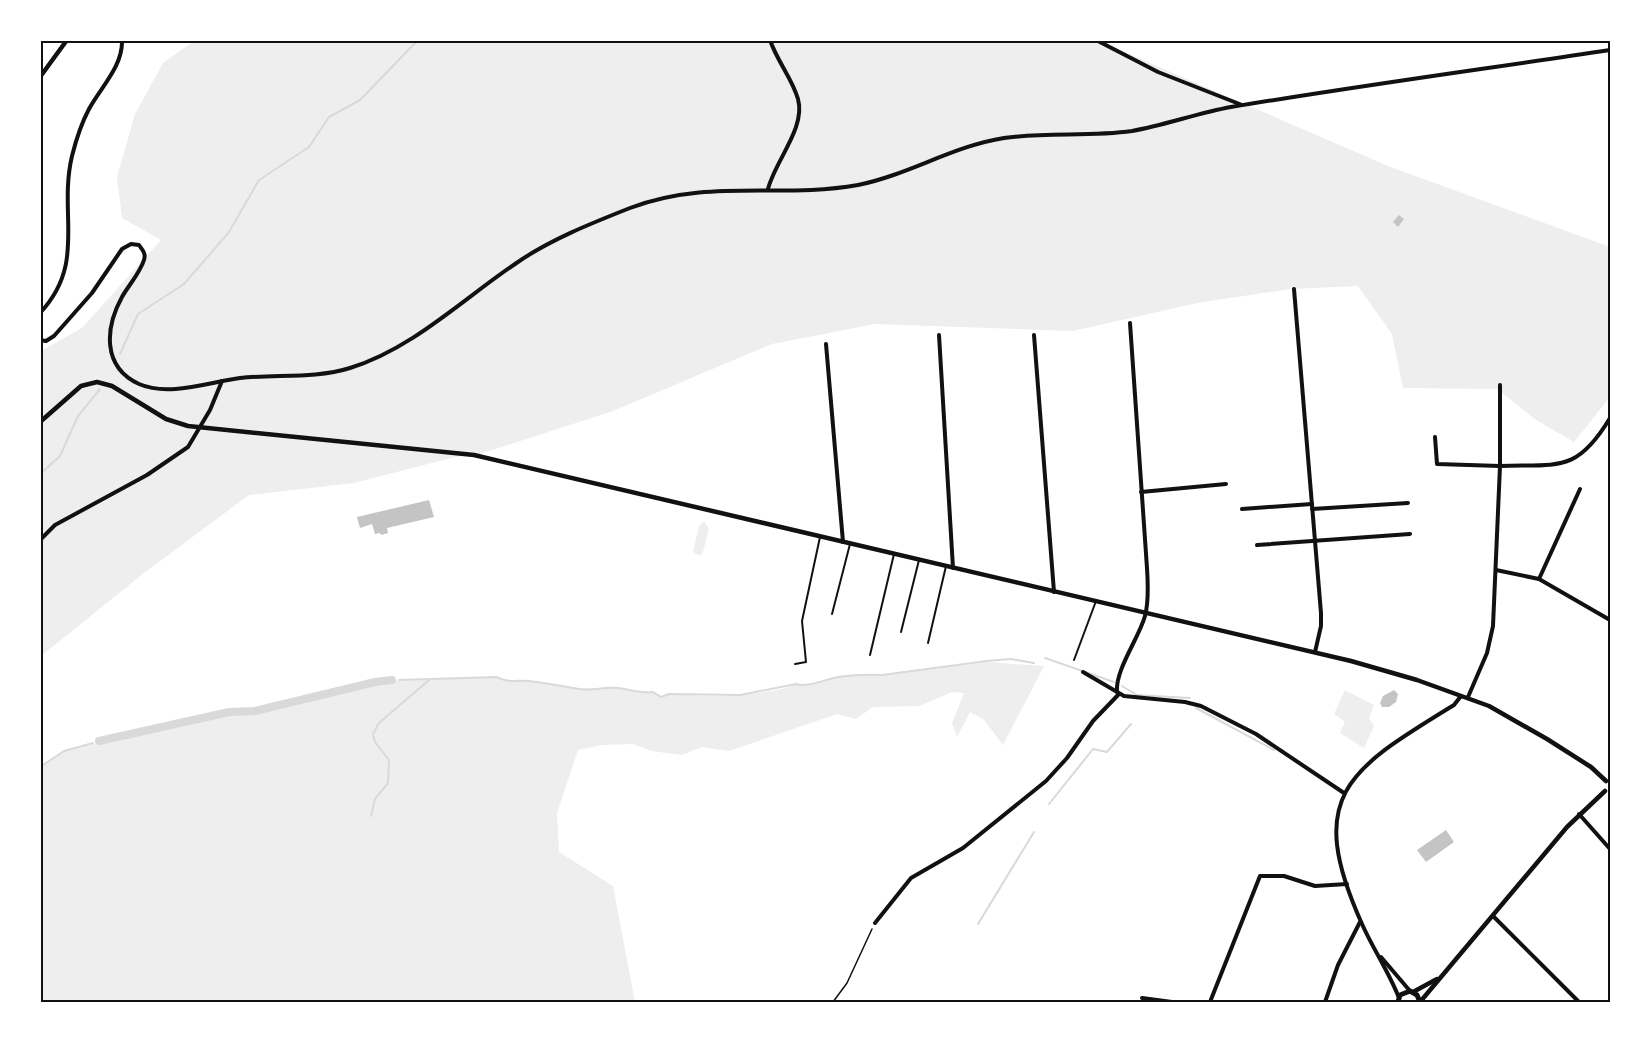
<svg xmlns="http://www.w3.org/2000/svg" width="1651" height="1043" font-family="'Sofia Sans Condensed',sans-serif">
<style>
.green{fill:#eee}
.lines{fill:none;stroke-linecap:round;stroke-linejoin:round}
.stream{stroke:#d9d9d9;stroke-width:2}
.canal{stroke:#d9d9d9;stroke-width:8}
.building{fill:#c4c4c4}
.path{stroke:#111;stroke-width:1.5}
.service{stroke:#111;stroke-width:2}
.minor{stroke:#111;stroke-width:4}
.tertiary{stroke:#111;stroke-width:4.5}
.secondary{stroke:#111;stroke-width:5}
.neatline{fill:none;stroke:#111;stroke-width:2}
</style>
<rect width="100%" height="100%" fill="#fff"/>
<g class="green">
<path d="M 194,41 L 1099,41 L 1388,166 L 1610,247 L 1610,397 L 1574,442 L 1536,420 L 1497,389 L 1403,388 L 1392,334 L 1358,286 L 1291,289 L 1197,303 L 1073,331 L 875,324 L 772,344 L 613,411 L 480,454 L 455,457 L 354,483 L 249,495 L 144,573 L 41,656 L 41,351 L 82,328 L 161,240 L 122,218 L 117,177 L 135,114 L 163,63 Z"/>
<path d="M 704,521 L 709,529 L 703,552 L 700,556 L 693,552 L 699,526 Z"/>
<path d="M 988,662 L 1044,666 L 1003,745 L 984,720 L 970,712 L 957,737 L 952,723 L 964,693 L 952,692 L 919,706 L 873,707 L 856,719 L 837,714 L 729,751 L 702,747 L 682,755 L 651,751 L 633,744 L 602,745 L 578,750 L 557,813 L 559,852 L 613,886 L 635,1002 L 41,1002 L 41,765 L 64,751 L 229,712 L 256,711 L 375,682 L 497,677 C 506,683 517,680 528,681 C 546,683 563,686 579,689 C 589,691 605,687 617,688 C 630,689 640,694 653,692 L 661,697 C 675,692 693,695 707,696 C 731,696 774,694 796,684 C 807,688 826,679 838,677 C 853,675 867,674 882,675 Z"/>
<path d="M 1345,690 L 1374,705 L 1369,718 L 1374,726 L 1364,748 L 1340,733 L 1345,722 L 1334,714 Z"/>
</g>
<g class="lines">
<g class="stream">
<path d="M 120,354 L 138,314 L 184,284 L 229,232 L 259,180 L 309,147 L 329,117 L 360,100 L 418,40"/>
<path d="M 40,474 L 60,456 L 78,416 L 100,389"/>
<path d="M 1045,658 L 1114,682"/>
<path d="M 399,680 L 497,677 C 506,683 517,680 528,681 C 546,683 563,686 579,689 C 589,691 605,687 617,688 C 630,689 640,694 653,692 L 661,697 L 669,694 L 740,695 L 796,684 C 807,688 826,679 838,677 C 853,675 867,674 882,675 L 987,661 L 1011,659 L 1034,663"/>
<path d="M 1122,686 L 1137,695 L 1190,698"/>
<path d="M 1196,708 L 1274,750"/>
<path d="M 40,767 L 64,751 L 93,743"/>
<path d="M 1049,804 L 1093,749 L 1107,752 L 1131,724"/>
<path d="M 371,816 L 375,799 L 388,783 L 389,760 L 375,742 L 373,734 L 379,723 L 429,680"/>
<path d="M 978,924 L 1034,832"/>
</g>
<path class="canal" d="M 99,741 L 229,712 L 255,711 L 375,682 L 392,680"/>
</g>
<g class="building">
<path d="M 1399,215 L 1404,219 L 1398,227 L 1393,222 Z"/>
<path d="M 429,500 L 434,517 L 387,528 L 388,533 L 381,535 L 380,533 L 375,534 L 372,524 L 360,528 L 357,517 Z"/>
<path d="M 1394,690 L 1398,694 L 1396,702 L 1389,707 L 1382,707 L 1380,703 L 1383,696 Z"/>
<path d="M 1446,830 L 1454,842 L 1426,862 L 1417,850 Z"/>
</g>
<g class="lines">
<path class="path" d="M 833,1002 L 847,983 L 872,929"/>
<g class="service">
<path d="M 832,614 L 850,544"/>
<path d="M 901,632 L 919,560"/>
<path d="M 928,643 L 946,566"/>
<path d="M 870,655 L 894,554"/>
<path d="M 1074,660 L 1096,601"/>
<path d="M 795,664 L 806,662 L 802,621 L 820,537"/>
</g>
<g class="minor">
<path d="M 1096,40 L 1158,72 L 1242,105"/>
<path d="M 768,189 C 775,161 806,128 798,99 C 792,78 777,61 770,40"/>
<path d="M 1294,289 L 1321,613 L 1321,626 L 1315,652"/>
<path d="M 40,313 C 87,263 58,215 72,156 C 76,140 81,124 89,109 C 101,87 123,66 122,40"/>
<path d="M 939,335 L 953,568"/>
<path d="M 1034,335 L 1054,592"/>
<path d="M 40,340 L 46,341 L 54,336 L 92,293 L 122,249 L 131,244 L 139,245 C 143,251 146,253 144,260 C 140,273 128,286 122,297 C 105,328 102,367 139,384 C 169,397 209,382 240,378 C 276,374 315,379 350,368 C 412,349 463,299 515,264 C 549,240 592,223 630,208 C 710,178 780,199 858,185 C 908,175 953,146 1004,138 C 1046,132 1090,137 1132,131 C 1165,125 1198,113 1231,107 C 1357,86 1484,69 1610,50"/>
<path d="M 826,344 L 843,542"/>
<path d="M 1435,437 L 1437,464 L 1500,466 L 1500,385"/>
<path d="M 1141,492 L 1226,484"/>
<path d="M 1242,509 L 1312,504"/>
<path d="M 1312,509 L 1408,503"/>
<path d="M 40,540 L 55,525 L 147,475 L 188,447 L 210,410 L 222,381"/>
<path d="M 1257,545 L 1410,534"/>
<path d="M 1496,570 L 1539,579 L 1610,620"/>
<path d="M 1539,579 L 1580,489"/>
<path d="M 1083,672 L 1124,696 L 1185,702 L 1201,706 L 1256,734 L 1344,793"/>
<path d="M 1117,692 C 1115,670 1139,638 1145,616 C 1149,601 1148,583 1147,568 L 1130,323"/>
<path d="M 1468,697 L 1487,653 L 1493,626 L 1500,466 C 1559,464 1577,473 1610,418"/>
<path d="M 1579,814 L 1610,849"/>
<path d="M 1493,916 L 1579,1002"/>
<path d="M 875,923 L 911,878 L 963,848 L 1046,781 L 1067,758 L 1093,721 L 1119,694"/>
<path d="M 1381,957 L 1410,991"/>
<path d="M 1142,998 L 1172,1002"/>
<path d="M 1399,998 C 1389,972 1373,949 1362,924 C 1304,795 1348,770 1454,705 L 1461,696"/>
<path d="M 1210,1002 L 1260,876 L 1284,876 L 1315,886 L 1347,884"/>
<path d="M 1325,1002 L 1338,965 L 1360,922"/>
</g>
<g class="tertiary">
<path d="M 40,77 L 67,40"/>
<path d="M 40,422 L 81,386 L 97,382 L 112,386 L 166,419 L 188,426 L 474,455 L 1351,661 L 1417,680 L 1489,706 L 1547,739 L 1591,767 L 1606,781"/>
<path d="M 1413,992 L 1437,979"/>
<path d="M 1420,1002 L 1567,827 L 1605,791"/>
</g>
<path class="secondary" d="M 1398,1002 L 1400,995 L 1410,991 L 1417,995 L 1420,1002"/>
</g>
<rect width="1651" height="1043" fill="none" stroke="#ffffff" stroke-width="84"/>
<rect x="42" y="42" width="1567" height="959" class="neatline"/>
</svg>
